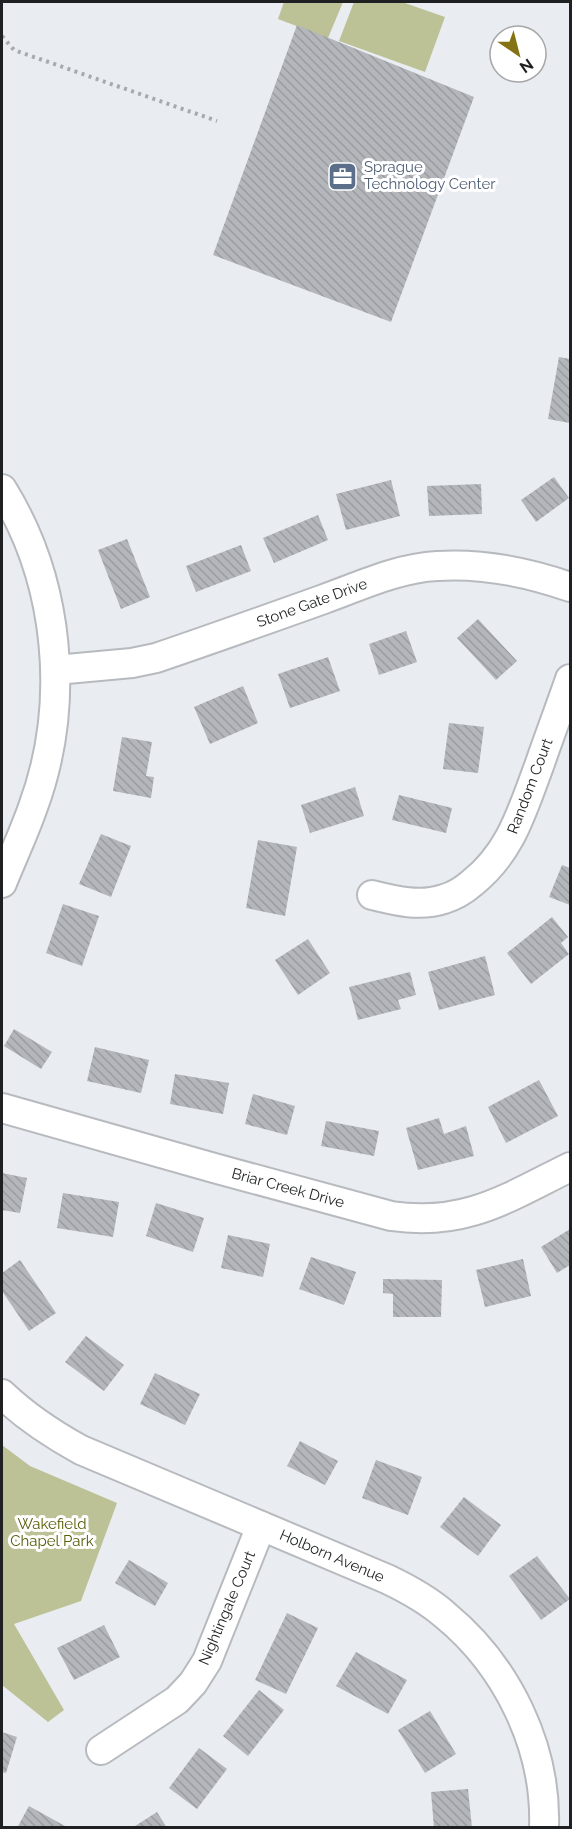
<svg xmlns="http://www.w3.org/2000/svg" width="572" height="1829" font-family="Raleway,sans-serif">
<style>
.park{fill:#bcc296}
.building{fill:url(#building-back-hatch)}
.lines{fill:none;stroke-linecap:round;stroke-linejoin:round}
.minor-casing{stroke:#b7babe;stroke-width:32}
.path{stroke:#a6aaad;stroke-width:4;stroke-dasharray:3 4.5;stroke-linecap:butt}
.minor{stroke:#fff;stroke-width:28}
.labels{text-anchor:middle;stroke-width:6;stroke-linejoin:round;paint-order:stroke}
.service-label{font-size:15px;fill:#4e5e75;stroke:#fff;text-anchor:start}
.street-label{font-size:15px;fill:#1e2021;stroke:#fff}
.park-label{font-size:15px;fill:#565c05;stroke:#fff}
</style>
<defs>
<pattern id="building-back-hatch" width="6" height="6" patternUnits="userSpaceOnUse" patternTransform="scale(1.5)"><rect width="6" height="6" fill="#b3b6ba"/><path d="M-1 5l2 2M0 0l6 6M5-1l2 2" fill="none" stroke="#9a9ca0"/></pattern>
</defs>
<rect width="100%" height="100%" fill="#e9edf1"/>
<g class="park">
<path d="M 284,2 L 343,2 L 328,38 L 278,19 Z"/>
<path d="M 354,2 L 402,2 L 445,17 L 425,72 L 339,41 Z"/>
<path d="M 2,1445 L 30,1466 L 117,1503 L 81,1601 L 14,1624 L 64,1710 L 48,1722 L 2,1685 Z"/>
</g>
<g class="building">
<path d="M 297,25 L 474,97 L 391,322 L 213,255 Z"/>
<path d="M 559,357 L 570,359 L 570,423 L 548,419 Z"/>
<path d="M 554,477 L 569,498 L 536,522 L 521,500 Z"/>
<path d="M 391,480 L 400,516 L 346,530 L 336,494 Z"/>
<path d="M 481,484 L 482,514 L 429,516 L 427,486 Z"/>
<path d="M 318,515 L 328,540 L 274,563 L 263,538 Z"/>
<path d="M 127,539 L 150,597 L 121,609 L 98,550 Z"/>
<path d="M 241,545 L 251,571 L 196,592 L 186,566 Z"/>
<path d="M 478,619 L 517,661 L 496,680 L 457,638 Z"/>
<path d="M 406,631 L 417,662 L 379,675 L 369,644 Z"/>
<path d="M 328,657 L 340,691 L 290,708 L 278,674 Z"/>
<path d="M 243,686 L 258,723 L 210,744 L 194,707 Z"/>
<path d="M 449,723 L 484,727 L 478,773 L 443,769 Z"/>
<path d="M 122,737 L 152,742 L 146,776 L 154,777 L 151,798 L 113,791 Z"/>
<path d="M 355,787 L 364,816 L 310,833 L 301,805 Z"/>
<path d="M 399,795 L 452,808 L 446,833 L 392,820 Z"/>
<path d="M 101,834 L 131,846 L 111,897 L 79,884 Z"/>
<path d="M 258,840 L 297,847 L 285,916 L 246,908 Z"/>
<path d="M 562,865 L 570,868 L 570,905 L 549,897 Z"/>
<path d="M 63,904 L 99,916 L 82,966 L 46,953 Z"/>
<path d="M 552,917 L 568,937 L 561,943 L 569,954 L 531,984 L 507,953 Z"/>
<path d="M 308,939 L 330,973 L 298,995 L 275,960 Z"/>
<path d="M 485,956 L 495,995 L 439,1010 L 428,972 Z"/>
<path d="M 410,972 L 416,995 L 398,1000 L 401,1009 L 358,1020 L 349,987 Z"/>
<path d="M 14,1029 L 52,1052 L 41,1069 L 4,1046 Z"/>
<path d="M 95,1047 L 149,1060 L 141,1093 L 87,1081 Z"/>
<path d="M 175,1074 L 229,1083 L 223,1114 L 170,1104 Z"/>
<path d="M 539,1080 L 558,1116 L 506,1143 L 488,1107 Z"/>
<path d="M 253,1094 L 295,1106 L 287,1135 L 245,1124 Z"/>
<path d="M 439,1118 L 444,1134 L 466,1126 L 474,1156 L 418,1170 L 406,1128 Z"/>
<path d="M 326,1121 L 379,1131 L 374,1156 L 321,1146 Z"/>
<path d="M 2,1173 L 27,1178 L 20,1213 L 2,1210 Z"/>
<path d="M 63,1193 L 119,1202 L 113,1237 L 57,1228 Z"/>
<path d="M 156,1203 L 204,1218 L 193,1252 L 146,1236 Z"/>
<path d="M 570,1229 L 570,1265 L 557,1273 L 541,1247 Z"/>
<path d="M 228,1235 L 270,1244 L 263,1277 L 221,1268 Z"/>
<path d="M 311,1257 L 356,1272 L 344,1305 L 299,1289 Z"/>
<path d="M 523,1259 L 531,1296 L 485,1307 L 476,1270 Z"/>
<path d="M 20,1260 L 56,1313 L 29,1331 L 2,1291 L 2,1273 Z"/>
<path d="M 383,1279 L 442,1280 L 441,1317 L 393,1317 L 393,1294 L 383,1293 Z"/>
<path d="M 86,1336 L 124,1365 L 104,1391 L 65,1362 Z"/>
<path d="M 155,1373 L 200,1394 L 185,1425 L 140,1404 Z"/>
<path d="M 300,1441 L 338,1461 L 325,1485 L 287,1466 Z"/>
<path d="M 376,1460 L 422,1477 L 408,1515 L 362,1498 Z"/>
<path d="M 464,1497 L 501,1525 L 478,1556 L 440,1527 Z"/>
<path d="M 537,1556 L 570,1599 L 541,1620 L 509,1576 Z"/>
<path d="M 129,1560 L 168,1583 L 155,1606 L 115,1583 Z"/>
<path d="M 287,1613 L 318,1628 L 286,1694 L 255,1680 Z"/>
<path d="M 104,1625 L 120,1657 L 74,1680 L 57,1648 Z"/>
<path d="M 356,1652 L 407,1680 L 388,1714 L 336,1686 Z"/>
<path d="M 259,1690 L 284,1710 L 248,1756 L 223,1736 Z"/>
<path d="M 430,1711 L 456,1754 L 425,1773 L 398,1730 Z"/>
<path d="M 2,1732 L 17,1737 L 6,1773 L 2,1772 Z"/>
<path d="M 199,1748 L 227,1769 L 197,1809 L 169,1788 Z"/>
<path d="M 468,1789 L 472,1828 L 434,1828 L 431,1792 Z"/>
<path d="M 29,1806 L 65,1826 L 64,1828 L 17,1828 Z"/>
<path d="M 157,1812 L 167,1828 L 132,1828 Z"/>
</g>
<g class="lines">
<defs>
<g id="minor">
<path d="M 2,489 C 60,582 71,704 33,807 C 24,833 12,858 2,883"/>
<path d="M 56,670 L 132,663 L 156,658 C 212,639 268,619 324,599 C 360,586 398,568 437,566 C 483,563 527,572 570,587"/>
<path d="M 372,895 C 396,901 420,907 444,899 C 454,896 464,890 472,883 C 511,852 522,811 539,766 C 549,737 560,708 570,679"/>
<path d="M 2,1108 L 214,1168 L 391,1216 C 465,1227 507,1198 570,1167"/>
<path d="M 2,1394 C 26,1417 52,1434 81,1450 L 387,1579 C 408,1589 428,1600 445,1615 C 507,1666 547,1747 544,1828"/>
<path d="M 101,1750 L 177,1700 L 193,1683 L 207,1661 L 261,1526"/>
</g>
</defs>
<use href="#minor" class="minor-casing"/>
<path class="path" d="M 2,36 L 14,50 L 217,121"/>
<use href="#minor" class="minor"/>
</g>
<defs>
<symbol id="office-square" viewBox="-11 -11 22 22"><rect x="-9" y="-9" width="18" height="18" rx="4" fill="#5c6f8a" stroke="#fff"/><path d="M-6-3h4V-5.5h4V-3h4V5H-6ZM-1-4.5V-3h2v-1.5ZM-6 0V1H6V0Z" fill="#fff"/></symbol>
</defs>
<g fill-rule="evenodd">
<use href="#office-square" x="326" y="160" width="33" height="33"/>
</g>
<g class="labels">
<g class="service-label">
<text x="364" y="172">Sprague<tspan x="364" dy="17">Technology Center</tspan></text>
</g>
<g class="street-label">
<text transform="translate(312 603) rotate(-20)" y="5">Stone Gate Drive</text>
<text transform="translate(530 786) rotate(-69)" y="5">Random Court</text>
<text transform="translate(288 1188) rotate(15)" y="5">Briar Creek Drive</text>
<text transform="translate(332 1556) rotate(23)" y="5">Holborn Avenue</text>
<text transform="translate(227 1608) rotate(-67)" y="5">Nightingale Court</text>
</g>
<g class="park-label">
<text x="52" y="1529">Wakefield<tspan x="52" dy="17">Chapel Park</tspan></text>
</g>
</g>
<rect width="572" height="1829" fill="none" stroke="#1e2021" stroke-width="6"/>
<g transform="translate(518 54) rotate(145)"><circle r="28" fill="#ffffff" stroke="#a5a6a6" stroke-width="1.5"/>
<path d="M0-4.5L10 22L0 15L-10 22Z" fill="#847314"/>
<text y="-9" font-size="16" font-weight="bold" text-anchor="middle" fill="#1e2021">N</text>
</g>
</svg>
